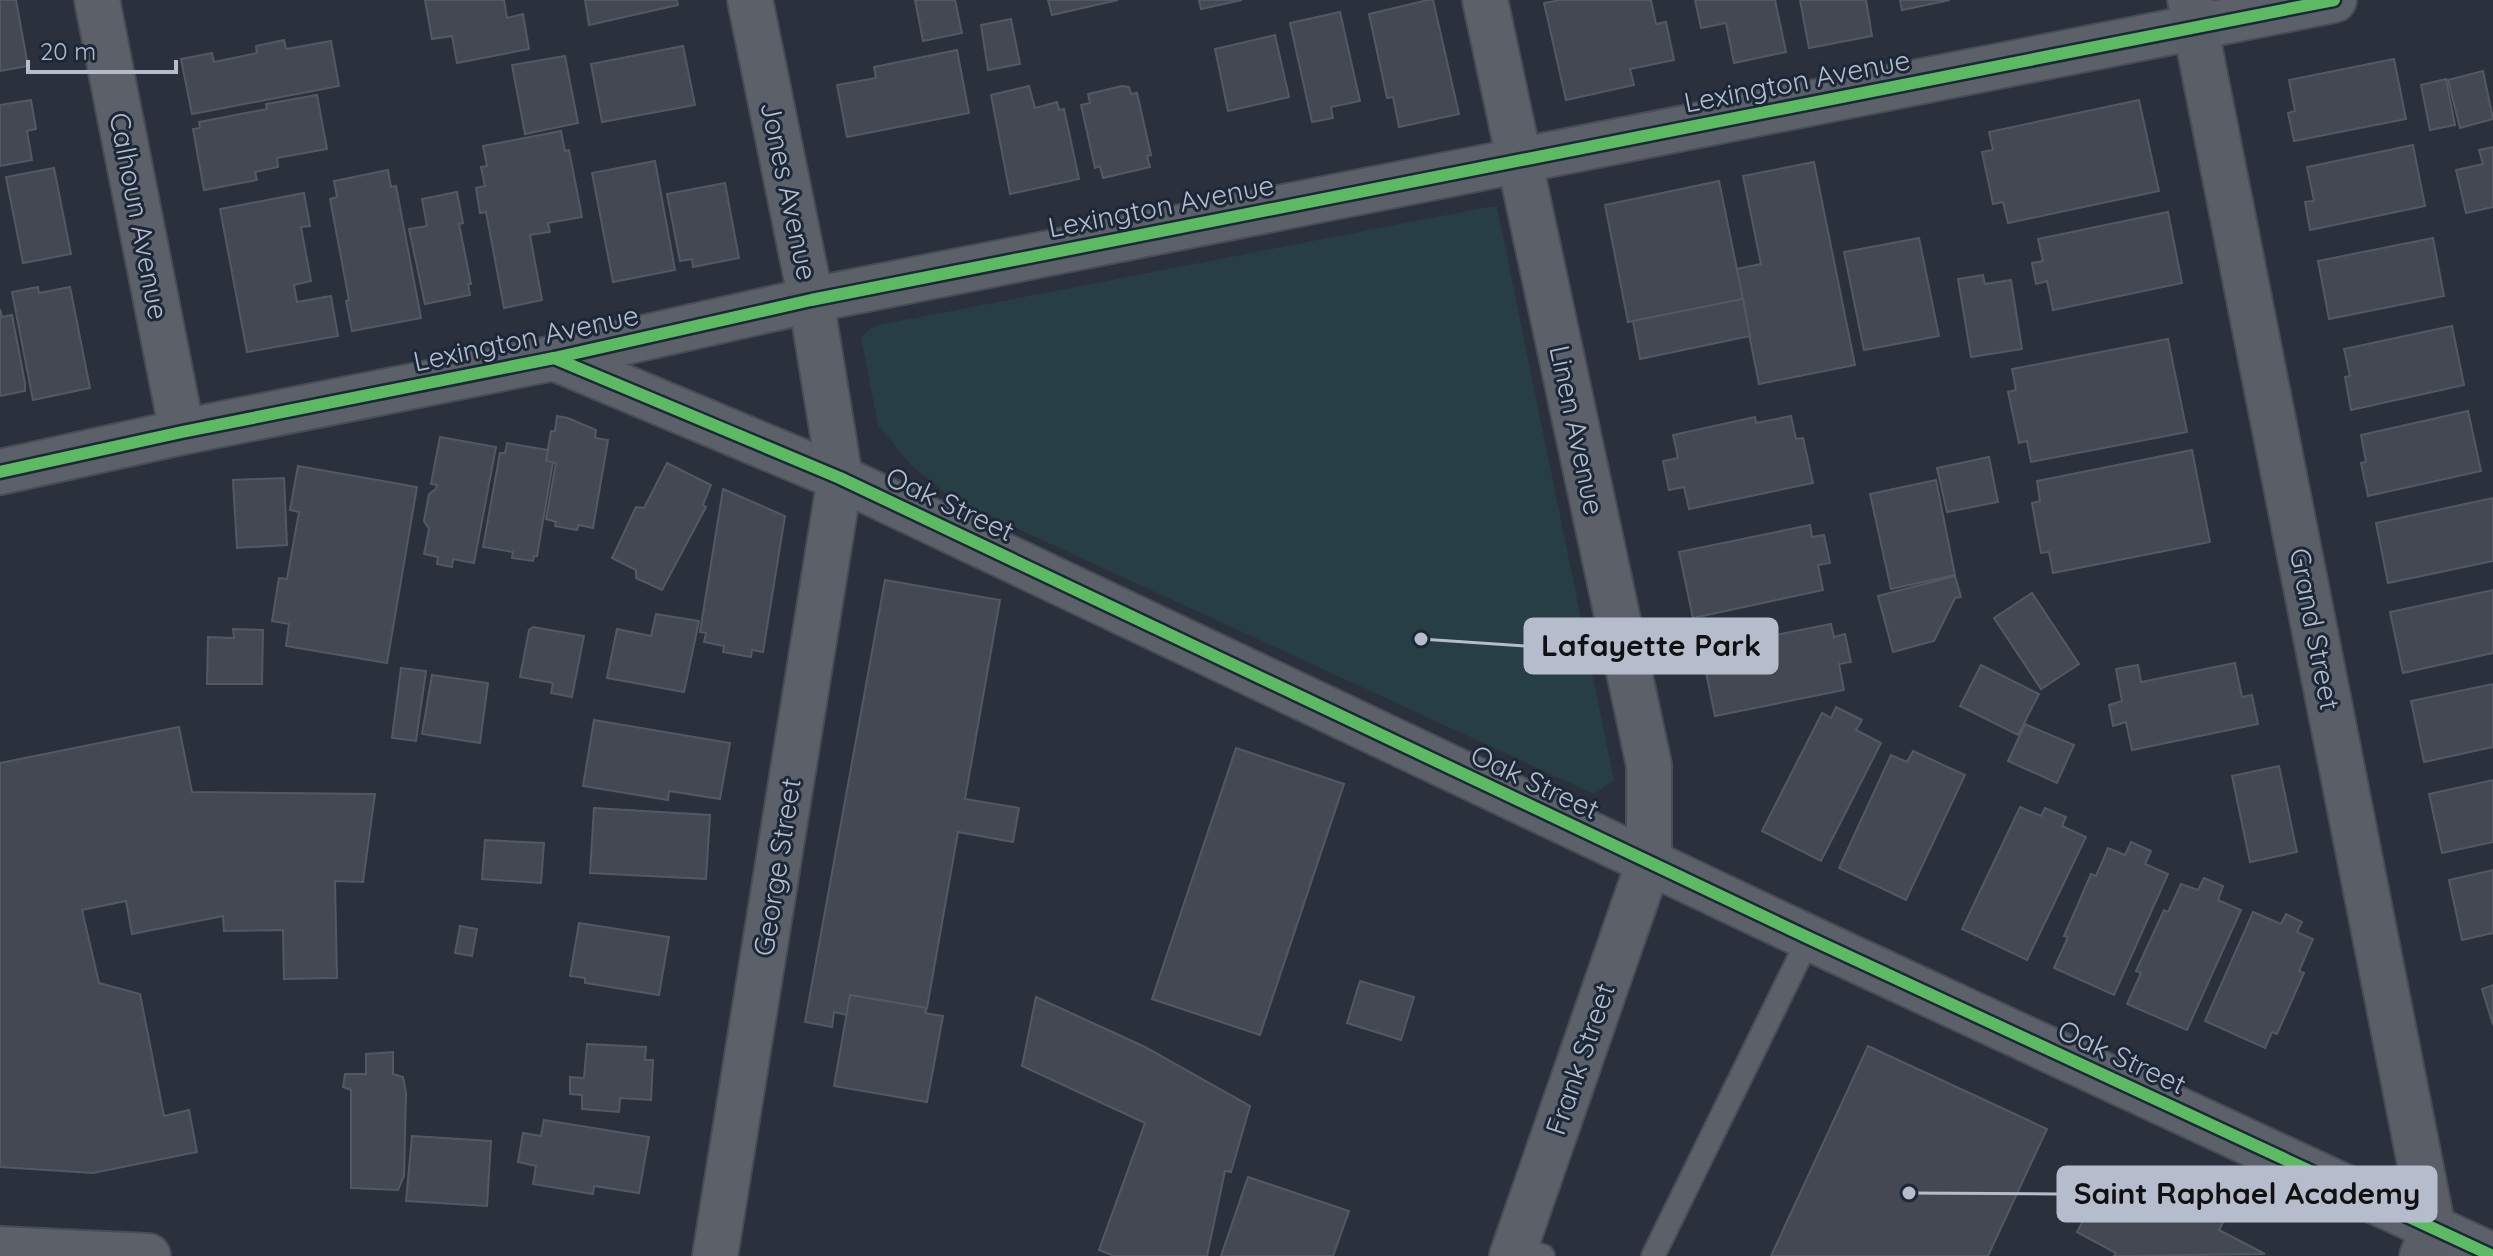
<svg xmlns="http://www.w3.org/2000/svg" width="2493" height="1256" font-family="Quicksand,sans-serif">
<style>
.green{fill:#263e44}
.building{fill:#434852;stroke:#535963;stroke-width:2}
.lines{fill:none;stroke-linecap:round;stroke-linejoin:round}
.lane-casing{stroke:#474c55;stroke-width:26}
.street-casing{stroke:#474c55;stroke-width:48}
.secondary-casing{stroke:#474c55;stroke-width:48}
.lane{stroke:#5c6069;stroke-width:22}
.street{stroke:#5c6069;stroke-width:44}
.secondary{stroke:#5a5f67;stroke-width:44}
.cycleway-casing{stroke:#1c2738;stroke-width:17}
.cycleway{stroke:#5cba63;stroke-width:12}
.labels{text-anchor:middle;stroke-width:6;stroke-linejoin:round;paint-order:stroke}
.street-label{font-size:28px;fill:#b5bdcd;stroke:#1c2738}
.leader{fill:none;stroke:#b5bdcd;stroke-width:3}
.callout-dot{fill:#b5bdcd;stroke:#1c2738;stroke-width:3}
.callout{fill:#b5bdcd;stroke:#b5bdcd;stroke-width:3}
.callout-label{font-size:30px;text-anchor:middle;font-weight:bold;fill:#111}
</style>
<rect width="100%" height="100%" fill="#2b313c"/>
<path class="green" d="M 1488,207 L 1497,207 L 1614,780 L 1594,794 L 951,498 L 910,464 L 878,425 L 861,337 L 874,326 Z"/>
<g class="building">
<path d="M 0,0 L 16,0 L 28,66 L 0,71 Z"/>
<path d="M 425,0 L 504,0 L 507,18 L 523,14 L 529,49 L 457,63 L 452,36 L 432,39 Z"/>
<path d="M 585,0 L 677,0 L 678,5 L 589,25 Z"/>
<path d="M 915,0 L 955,0 L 962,33 L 923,41 Z"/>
<path d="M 1048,0 L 1118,0 L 1052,15 Z"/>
<path d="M 1199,0 L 1242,0 L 1201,9 Z"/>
<path d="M 1428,0 L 1433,0 L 1459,114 L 1399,127 L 1393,97 L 1387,98 L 1369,14 Z"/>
<path d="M 1560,0 L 1651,0 L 1656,24 L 1666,22 L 1674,60 L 1630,69 L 1634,85 L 1566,100 L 1544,3 Z"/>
<path d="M 1695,0 L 1775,0 L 1786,52 L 1734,63 L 1726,23 L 1701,28 Z"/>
<path d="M 1800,0 L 1866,0 L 1872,36 L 1809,48 Z"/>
<path d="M 1900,0 L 1950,0 L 1902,10 Z"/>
<path d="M 1340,12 L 1360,101 L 1331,107 L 1333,118 L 1312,122 L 1290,23 Z"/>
<path d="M 1011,19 L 1020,64 L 988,70 L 981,25 Z"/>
<path d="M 1275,35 L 1289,97 L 1228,111 L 1215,49 Z"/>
<path d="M 284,40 L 286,49 L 331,41 L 339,86 L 192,114 L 181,59 L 212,53 L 214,62 L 257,53 L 256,46 Z"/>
<path d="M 683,46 L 695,105 L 602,122 L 591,64 Z"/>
<path d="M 957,50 L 969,113 L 847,137 L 837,85 L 876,78 L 874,67 Z"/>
<path d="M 565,56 L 578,123 L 525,134 L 512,65 Z"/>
<path d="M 2394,59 L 2406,119 L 2294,141 L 2288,113 L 2295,111 L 2289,80 Z"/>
<path d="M 2483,71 L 2493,119 L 2460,128 L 2448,80 Z"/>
<path d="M 2446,79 L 2455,125 L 2430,130 L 2421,85 Z"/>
<path d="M 1029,86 L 1035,108 L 1057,102 L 1059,110 L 1064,109 L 1079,179 L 1010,194 L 991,95 Z"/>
<path d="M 1122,86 L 1129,87 L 1131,94 L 1137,93 L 1151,155 L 1147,156 L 1150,167 L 1103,178 L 1100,166 L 1095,168 L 1081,105 L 1090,103 L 1088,94 Z"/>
<path d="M 317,95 L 327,149 L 277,158 L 278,167 L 255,172 L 257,180 L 204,190 L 193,129 L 200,128 L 199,122 L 267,109 L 266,104 Z"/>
<path d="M 31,100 L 36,129 L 27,131 L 32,160 L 0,166 L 0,105 Z"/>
<path d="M 2139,100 L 2159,191 L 2008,223 L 2003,202 L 1993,204 L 1982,152 L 1993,150 L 1989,132 Z"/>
<path d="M 561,131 L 565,151 L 569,150 L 582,217 L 548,223 L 550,232 L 530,235 L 542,300 L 504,308 L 486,212 L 480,213 L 476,188 L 485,186 L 481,167 L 487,166 L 483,146 Z"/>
<path d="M 2413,145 L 2425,206 L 2310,230 L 2305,202 L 2314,201 L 2307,167 Z"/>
<path d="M 2493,147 L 2493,207 L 2466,213 L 2456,170 L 2483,164 L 2479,150 Z"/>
<path d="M 655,161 L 675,270 L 613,282 L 592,173 Z"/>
<path d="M 1814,162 L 1855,365 L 1759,384 L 1736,269 L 1761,264 L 1743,176 Z"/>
<path d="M 54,168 L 71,254 L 23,263 L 6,177 Z"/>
<path d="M 388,170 L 391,187 L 396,186 L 421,318 L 352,331 L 346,301 L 349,300 L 330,199 L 337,197 L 334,181 Z"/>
<path d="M 1719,181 L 1743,299 L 1628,322 L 1605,205 Z"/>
<path d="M 725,183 L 739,258 L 693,267 L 692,259 L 680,261 L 667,194 Z"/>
<path d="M 457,192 L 463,223 L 459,224 L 471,284 L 468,284 L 470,295 L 425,304 L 409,229 L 427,226 L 422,199 Z"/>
<path d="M 304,193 L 310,226 L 301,227 L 311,281 L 294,285 L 297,302 L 331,296 L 338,336 L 247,352 L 220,209 Z"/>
<path d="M 2168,212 L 2182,283 L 2053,310 L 2047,281 L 2036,284 L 2032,263 L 2043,261 L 2038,239 Z"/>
<path d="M 1919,238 L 1939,336 L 1864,350 L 1844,252 Z"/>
<path d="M 2433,238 L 2444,296 L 2329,319 L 2318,261 Z"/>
<path d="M 1983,275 L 1985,284 L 2011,280 L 2022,349 L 1971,357 L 1958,279 Z"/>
<path d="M 38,287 L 39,293 L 70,287 L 90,388 L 33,400 L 12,292 Z"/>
<path d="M 1743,299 L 1750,336 L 1640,359 L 1633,321 Z"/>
<path d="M 0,309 L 2,317 L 12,315 L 25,383 L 25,391 L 0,396 Z"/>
<path d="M 2452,326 L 2464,385 L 2351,410 L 2345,377 L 2350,376 L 2344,349 Z"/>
<path d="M 2168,339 L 2187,432 L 2031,462 L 2027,441 L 2019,443 L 2008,392 L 2016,390 L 2012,369 Z"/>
<path d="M 2468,411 L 2481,471 L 2368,496 L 2361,463 L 2366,462 L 2361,435 Z"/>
<path d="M 557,416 L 568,418 L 596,430 L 595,438 L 608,440 L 593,528 L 579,525 L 577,530 L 555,526 L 556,522 L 546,519 L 556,463 L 546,461 L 551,431 L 555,431 Z"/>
<path d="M 1791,416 L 1796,439 L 1803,438 L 1813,483 L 1689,509 L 1684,487 L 1669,490 L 1663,461 L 1678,458 L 1673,435 L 1755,417 L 1756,423 Z"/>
<path d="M 440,437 L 496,447 L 474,563 L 453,559 L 452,567 L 437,564 L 438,557 L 424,554 L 429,529 L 424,521 L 429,494 L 436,489 L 437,485 L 431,484 Z"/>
<path d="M 507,443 L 548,450 L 546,461 L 553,462 L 537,556 L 534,556 L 533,561 L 512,558 L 513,552 L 483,547 L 500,453 L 505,453 Z"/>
<path d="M 2192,450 L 2210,542 L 2053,573 L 2049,552 L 2041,553 L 2032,503 L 2040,501 L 2037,481 Z"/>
<path d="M 1989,457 L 1998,502 L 1947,512 L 1937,468 Z"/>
<path d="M 667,463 L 711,485 L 703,505 L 706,507 L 662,590 L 636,578 L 636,570 L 612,558 L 636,507 L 644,508 Z"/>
<path d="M 298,466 L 417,487 L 387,663 L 286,646 L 289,624 L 272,621 L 279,578 L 287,579 L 299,512 L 290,510 Z"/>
<path d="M 284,478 L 287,545 L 237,548 L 233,480 Z"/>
<path d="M 1936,480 L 1955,575 L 1891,589 L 1870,494 Z"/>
<path d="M 723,489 L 785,516 L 763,652 L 752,650 L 751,657 L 723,652 L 724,646 L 704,642 L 706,633 L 700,632 Z"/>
<path d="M 2493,498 L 2493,561 L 2388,583 L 2376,523 Z"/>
<path d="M 1810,525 L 1812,537 L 1824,535 L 1830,563 L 1818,565 L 1823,590 L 1693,618 L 1679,552 Z"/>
<path d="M 1955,576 L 1961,597 L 1955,598 L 1934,641 L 1893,652 L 1878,596 Z"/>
<path d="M 885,580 L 1000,600 L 965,799 L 1019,808 L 1013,842 L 958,832 L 927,1008 L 850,995 L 847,1015 L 834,1012 L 832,1027 L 805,1022 Z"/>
<path d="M 2493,590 L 2493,653 L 2403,673 L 2390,612 Z"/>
<path d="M 2032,593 L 2079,664 L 2041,689 L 1994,618 Z"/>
<path d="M 656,614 L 699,621 L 684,692 L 607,678 L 617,629 L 651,636 Z"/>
<path d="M 1831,624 L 1834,637 L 1845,634 L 1851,662 L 1839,664 L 1844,690 L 1715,716 L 1702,653 L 1732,647 L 1731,644 Z"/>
<path d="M 533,627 L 584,636 L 572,697 L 551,693 L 553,683 L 520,677 L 529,630 Z"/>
<path d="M 233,629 L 263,630 L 262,684 L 207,684 L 208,637 L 234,638 Z"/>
<path d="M 2235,663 L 2242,697 L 2252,695 L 2258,724 L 2132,750 L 2126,722 L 2113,726 L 2109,705 L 2122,701 L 2116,669 L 2138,665 L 2141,682 Z"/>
<path d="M 1981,665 L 2039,694 L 2018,735 L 1960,706 Z"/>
<path d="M 401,668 L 426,671 L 416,741 L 392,738 Z"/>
<path d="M 432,675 L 488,683 L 480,743 L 422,734 Z"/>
<path d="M 2493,684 L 2493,747 L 2424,762 L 2411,701 Z"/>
<path d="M 1836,707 L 1862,720 L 1856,730 L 1881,743 L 1821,861 L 1762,831 L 1822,713 L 1831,718 Z"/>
<path d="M 594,720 L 730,743 L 720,799 L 669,791 L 668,800 L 583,786 Z"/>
<path d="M 2025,724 L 2074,745 L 2057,783 L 2008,761 Z"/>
<path d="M 179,727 L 192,792 L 375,794 L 363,882 L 335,881 L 337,978 L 284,979 L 283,930 L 224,931 L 223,916 L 132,934 L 126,901 L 82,910 L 99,983 L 140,994 L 164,1116 L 189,1110 L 197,1152 L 93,1173 L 0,1167 L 0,763 Z"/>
<path d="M 1236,748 L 1344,784 L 1260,1035 L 1152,999 Z"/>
<path d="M 1913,751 L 1965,775 L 1906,900 L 1839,868 L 1891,755 L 1907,762 Z"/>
<path d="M 2279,766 L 2297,852 L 2250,862 L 2232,776 Z"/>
<path d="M 2493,780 L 2493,842 L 2442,853 L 2429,794 Z"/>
<path d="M 2020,807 L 2041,816 L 2045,808 L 2066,817 L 2062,826 L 2086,837 L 2027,960 L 1962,929 Z"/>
<path d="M 594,808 L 710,815 L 706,879 L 590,873 Z"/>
<path d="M 485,840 L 544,843 L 541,883 L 482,879 Z"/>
<path d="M 2131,842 L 2151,851 L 2145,864 L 2168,874 L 2114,995 L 2054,968 L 2068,937 L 2064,936 L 2091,874 L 2096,876 L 2108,848 L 2125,855 Z"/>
<path d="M 2493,870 L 2493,933 L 2462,940 L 2449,880 Z"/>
<path d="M 2204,878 L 2223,886 L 2218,900 L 2241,910 L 2187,1030 L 2127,1004 L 2141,973 L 2136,971 L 2164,910 L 2168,912 L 2181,884 L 2198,890 Z"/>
<path d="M 2253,912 L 2281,924 L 2286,914 L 2302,922 L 2297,932 L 2313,939 L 2299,971 L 2304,973 L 2277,1034 L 2272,1032 L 2265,1048 L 2205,1021 Z"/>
<path d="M 579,923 L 669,937 L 659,995 L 585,983 L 585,978 L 570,976 Z"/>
<path d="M 460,926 L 477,929 L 472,956 L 455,953 Z"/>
<path d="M 1360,981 L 1414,997 L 1401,1040 L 1347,1023 Z"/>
<path d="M 2493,985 L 2493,1025 L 2482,989 Z"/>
<path d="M 850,995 L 927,1008 L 925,1013 L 943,1016 L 927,1102 L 834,1086 Z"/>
<path d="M 1036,997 L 1145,1047 L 1250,1106 L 1231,1172 L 1225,1171 L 1207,1256 L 1114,1256 L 1099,1250 L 1145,1123 L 1022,1066 Z"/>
<path d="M 587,1044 L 646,1047 L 645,1060 L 653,1060 L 651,1100 L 620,1098 L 619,1112 L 582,1109 L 582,1095 L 570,1094 L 570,1077 L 584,1078 Z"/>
<path d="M 1868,1046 L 2047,1129 L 1988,1256 L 1771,1256 Z"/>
<path d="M 393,1052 L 393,1074 L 403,1077 L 406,1093 L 404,1176 L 398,1190 L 351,1188 L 351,1090 L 343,1087 L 345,1074 L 366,1074 L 366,1054 Z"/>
<path d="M 544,1120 L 649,1137 L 639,1193 L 594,1186 L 593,1194 L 533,1184 L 536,1166 L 518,1162 L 523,1133 L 541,1136 Z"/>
<path d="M 412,1136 L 491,1141 L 487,1206 L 406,1201 Z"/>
<path d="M 2109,1172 L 2134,1185 L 2157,1175 L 2228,1213 L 2219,1230 L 2265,1254 L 2114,1256 L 2116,1253 L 2077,1232 Z"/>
<path d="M 1248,1177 L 1349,1211 L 1333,1256 L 1221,1256 Z"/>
</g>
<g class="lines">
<defs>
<g id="lane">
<path d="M 1515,1246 L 1543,1256"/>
<path d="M 1653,1256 L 1809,938"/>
</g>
<g id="street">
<path d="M 97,0 L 182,432"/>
<path d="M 1485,0 L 1649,765 L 1649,862 L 1512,1256"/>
<path d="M 554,358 L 840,478 L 1809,938 L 2493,1256"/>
<path d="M 0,472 L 182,432 L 554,358 L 811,300 L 2334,0"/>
<path d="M 0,1249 L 148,1256"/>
<path d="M 715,1256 L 840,478 L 811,300 L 750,0"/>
</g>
<path id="secondary" d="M 2190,0 L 2433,1229 L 2422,1256"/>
</defs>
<use href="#lane" class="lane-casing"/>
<use href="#street" class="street-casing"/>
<use href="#secondary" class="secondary-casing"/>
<use href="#lane" class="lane"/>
<use href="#street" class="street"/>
<use href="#secondary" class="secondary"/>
<defs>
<g id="cycleway">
<path d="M 554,358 L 840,478 L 1809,938 L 2493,1256"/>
<path d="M 0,472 L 182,432 L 554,358 L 811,300 L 2334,0"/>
</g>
</defs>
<use href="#cycleway" class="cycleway-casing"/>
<use href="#cycleway" class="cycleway"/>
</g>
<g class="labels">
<g class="street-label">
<text transform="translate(1797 81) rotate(-11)" y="10">Lexington Avenue</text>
<text transform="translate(789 191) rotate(78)" y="10">Jones Avenue</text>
<text transform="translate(1161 206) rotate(-11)" y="10">Lexington Avenue</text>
<text transform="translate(139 216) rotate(79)" y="10">Calhoun Avenue</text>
<text transform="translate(526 338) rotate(-12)" y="10">Lexington Avenue</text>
<text transform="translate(1577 430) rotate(78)" y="10">Linen Avenue</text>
<text transform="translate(950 504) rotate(25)" y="10">Oak Street</text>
<text transform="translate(2315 629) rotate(79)" y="10">Grand Street</text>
<text transform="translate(1535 782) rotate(25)" y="10">Oak Street</text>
<text transform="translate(777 867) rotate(-81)" y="10">George Street</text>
<text transform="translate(2122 1057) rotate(25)" y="10">Oak Street</text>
<text transform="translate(1580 1059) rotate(-71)" y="10">Frank Street</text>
</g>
</g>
<path class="leader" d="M1421 639L1525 646M1909 1193L2058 1194"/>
<g class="callout-dot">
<circle cx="1421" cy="639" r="8"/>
<circle cx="1909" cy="1193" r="8"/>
</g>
<g class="callout">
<rect x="1525" y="619" width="252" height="54" rx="8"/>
<rect x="2058" y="1167" width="378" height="54" rx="8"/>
</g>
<g class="callout-label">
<text x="1651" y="656">Lafayette Park</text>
<text x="2247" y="1204">Saint Raphael Academy</text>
</g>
<path d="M28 60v12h148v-12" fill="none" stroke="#b5bdcd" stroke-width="4"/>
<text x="40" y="60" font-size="24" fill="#b5bdcd" stroke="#1c2738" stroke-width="6" paint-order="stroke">20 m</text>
</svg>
